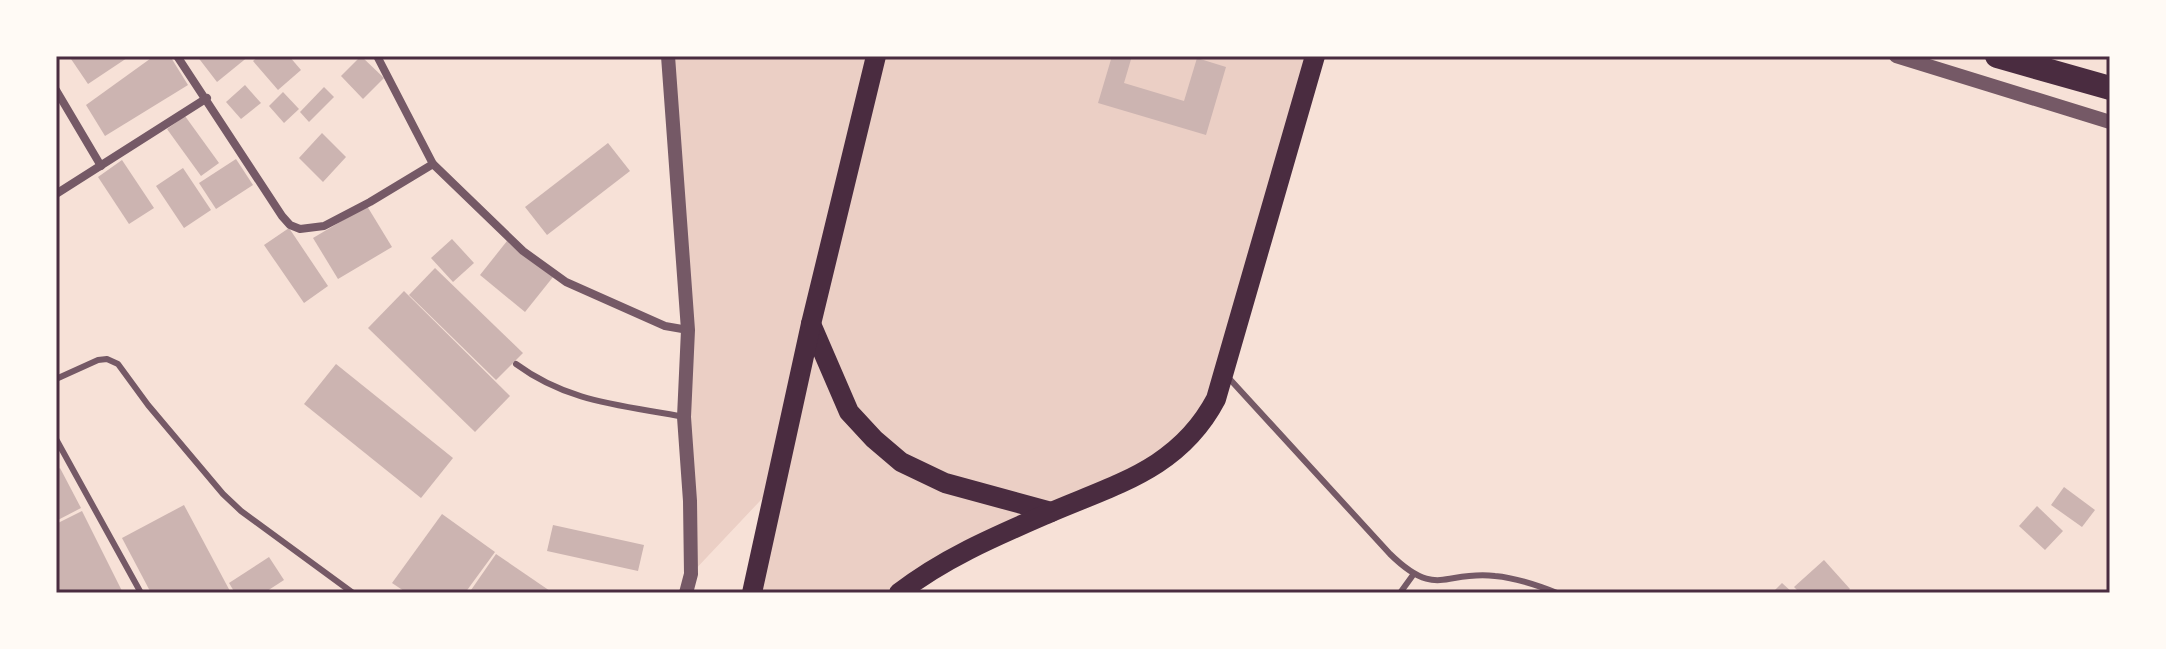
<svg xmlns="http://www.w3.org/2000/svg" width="2166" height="649" font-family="Quicksand,sans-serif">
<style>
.green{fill:#ebcfc5}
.building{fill:#ccb4b1}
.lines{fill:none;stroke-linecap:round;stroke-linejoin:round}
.service{stroke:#755966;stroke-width:6}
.minor{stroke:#755966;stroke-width:8}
.tertiary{stroke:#755966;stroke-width:14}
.primary{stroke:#4a2c40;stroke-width:20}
.motorway{stroke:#4a2c40;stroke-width:24}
.neatline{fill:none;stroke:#4a2c40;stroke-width:3}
</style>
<rect width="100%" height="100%" fill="#f7e1d7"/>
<path class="green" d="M 668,56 L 1315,56 L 1224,372 L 1167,457 L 899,593 L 752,593 L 775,485 L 691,574 L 688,327 Z"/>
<g class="building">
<path d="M 69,56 L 130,56 L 88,84 Z"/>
<path d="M 154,56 L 170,56 L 188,85 L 105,136 L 86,105 Z"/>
<path d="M 197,56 L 249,56 L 217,82 Z"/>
<path d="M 259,56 L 289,56 L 301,70 L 278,90 L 253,61 Z"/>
<path d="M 361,56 L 384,78 L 363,99 L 341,76 Z"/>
<path d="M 1112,56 L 1132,56 L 1124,83 L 1184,101 L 1197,58 L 1226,67 L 1206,135 L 1098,103 Z"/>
<path d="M 245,85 L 261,103 L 241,119 L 226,102 Z"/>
<path d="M 324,87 L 334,97 L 309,122 L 300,112 Z"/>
<path d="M 283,92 L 299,109 L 284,123 L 269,106 Z"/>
<path d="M 185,116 L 219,163 L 201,176 L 167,129 Z"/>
<path d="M 322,133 L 346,157 L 323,182 L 299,158 Z"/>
<path d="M 608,143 L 630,171 L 547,235 L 525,207 Z"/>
<path d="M 236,159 L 253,185 L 216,209 L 199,183 Z"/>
<path d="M 122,160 L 154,208 L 129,224 L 98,177 Z"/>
<path d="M 183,168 L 211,210 L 184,228 L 156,186 Z"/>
<path d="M 367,206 L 392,247 L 338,279 L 313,238 Z"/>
<path d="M 289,228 L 328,286 L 304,303 L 264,245 Z"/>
<path d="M 452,239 L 474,263 L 453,282 L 431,258 Z"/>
<path d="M 507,241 L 553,277 L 525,312 L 480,275 Z"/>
<path d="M 435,268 L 523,353 L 496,380 L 409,295 Z"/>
<path d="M 404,291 L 510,396 L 475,432 L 368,328 Z"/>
<path d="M 336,364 L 453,458 L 421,498 L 304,404 Z"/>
<path d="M 60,468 L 81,508 L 56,521 L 56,471 Z"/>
<path d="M 2064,487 L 2095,510 L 2082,527 L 2051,505 Z"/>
<path d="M 184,505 L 231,593 L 151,593 L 122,538 Z"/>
<path d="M 2037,506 L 2063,531 L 2045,550 L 2019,526 Z"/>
<path d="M 82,511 L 123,593 L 56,593 L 56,524 Z"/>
<path d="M 442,514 L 495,552 L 465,593 L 407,593 L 392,583 Z"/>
<path d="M 553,525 L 644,545 L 638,571 L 547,551 Z"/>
<path d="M 496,554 L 553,593 L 469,593 Z"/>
<path d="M 269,557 L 284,580 L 264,593 L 235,593 L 229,583 Z"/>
<path d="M 1824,560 L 1850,589 L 1846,593 L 1800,593 L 1794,587 Z"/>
<path d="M 1782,583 L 1793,593 L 1772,593 Z"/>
</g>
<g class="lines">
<g class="service">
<path d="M 516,364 C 569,403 622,405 684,417"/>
<path d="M 1226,375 L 1390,554 C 1437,600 1444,570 1495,576 C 1517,578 1537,585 1557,593"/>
<path d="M 56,379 L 98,360 L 107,359 L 118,364 L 148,405 L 223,494 L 241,511 L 353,593"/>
<path d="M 56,439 L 141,593"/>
<path d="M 2110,508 L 2110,512"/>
<path d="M 1400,593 L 1413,575"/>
</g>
<g class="minor">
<path d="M 177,56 L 282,216 L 290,225 L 300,229 L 324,226 L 370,202 L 433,164 L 523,251 L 566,282 L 665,326 L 688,330"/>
<path d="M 377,56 L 433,164"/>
<path d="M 56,90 L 101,166"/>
<path d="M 56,194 L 207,98"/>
</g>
<g class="tertiary">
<path d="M 668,56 L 688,330 L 684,417 L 690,501 L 691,574 L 686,593"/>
<path d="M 1896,56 L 2110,122"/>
</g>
<g class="primary">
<path d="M 811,324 L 849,412 L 874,439 L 901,462 L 945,483 L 1051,512"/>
<path d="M 752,593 L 811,324 L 876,56"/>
<path d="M 899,593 C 944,558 996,536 1049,513 C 1116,484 1179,469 1216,399 L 1315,56"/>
</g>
<path class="motorway" d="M 1997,56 L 2110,88"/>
</g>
<rect width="2166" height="649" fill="none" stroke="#fffaf5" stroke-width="116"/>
<rect x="58" y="58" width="2050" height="533" class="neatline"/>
</svg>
